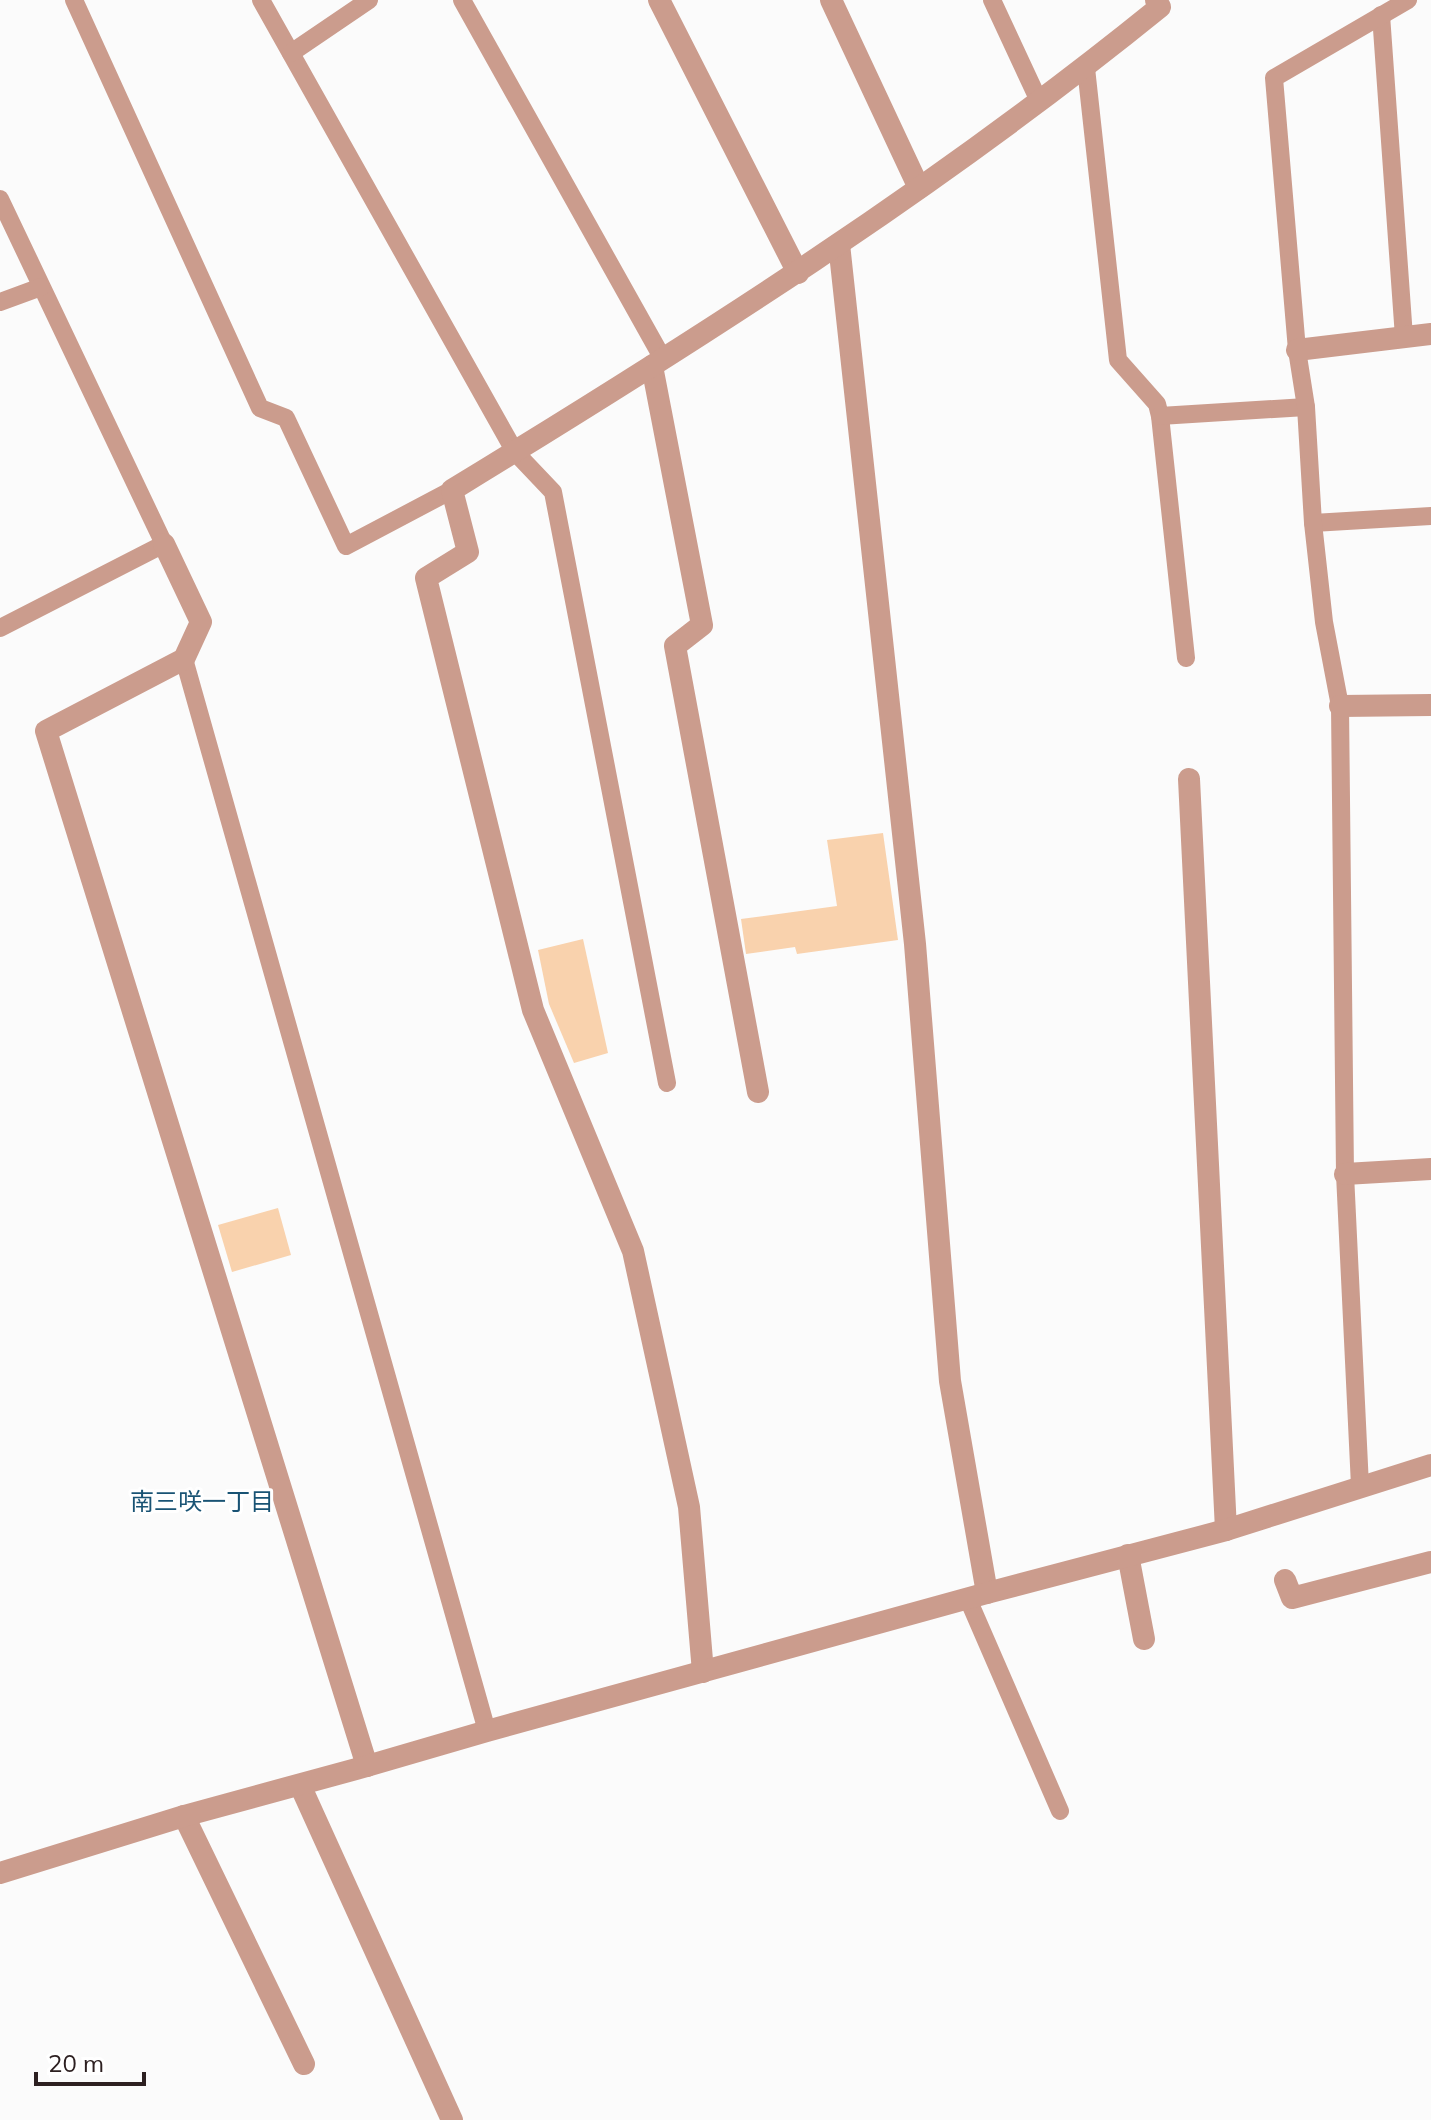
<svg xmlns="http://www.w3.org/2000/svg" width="1431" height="2120" font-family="Mulish,'Noto Sans JP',sans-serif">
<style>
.green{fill:#f9d2ad}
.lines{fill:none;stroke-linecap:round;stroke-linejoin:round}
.service{stroke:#cb9c8d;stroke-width:18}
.minor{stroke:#cb9c8d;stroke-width:22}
.labels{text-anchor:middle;stroke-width:6;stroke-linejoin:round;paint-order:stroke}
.neighbourhood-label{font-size:24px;fill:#195374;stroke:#fff}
</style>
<rect width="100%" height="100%" fill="#fbfbfb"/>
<g class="green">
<path d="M 883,833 L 898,940 L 797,954 L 795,947 L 746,954 L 741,919 L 837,906 L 827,840 Z"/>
<path d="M 583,939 L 608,1053 L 574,1063 L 549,1004 L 538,950 Z"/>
<path d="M 278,1208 L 291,1255 L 232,1272 L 218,1225 Z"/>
</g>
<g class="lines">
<g class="service">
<path d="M 74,0 L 260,408 L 286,418 L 346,546 L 452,490"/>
<path d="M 261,0 L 515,452 L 553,492 L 667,1083"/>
<path d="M 462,0 L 663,359"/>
<path d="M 992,0 L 1039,101"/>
<path d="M 1381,15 L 1404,337"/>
<path d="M 291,53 L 369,0"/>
<path d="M 1086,68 L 1118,360 L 1157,404 L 1160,416 L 1186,658"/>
<path d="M 0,199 L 164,544 L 0,628"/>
<path d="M 0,302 L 41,287"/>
<path d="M 1160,416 L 1306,407"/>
<path d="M 1313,523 L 1431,516"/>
<path d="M 184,659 L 487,1731"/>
<path d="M 1360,1486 L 1345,1174 L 1340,706 L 1324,622 L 1313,523 L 1306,407 L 1297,350 L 1274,78 L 1408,0"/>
<path d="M 968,1599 L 1060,1811"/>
</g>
<g class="minor">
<path d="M 659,0 L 798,273"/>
<path d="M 831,0 L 919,188"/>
<path d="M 839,244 L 915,944 L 950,1381 L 987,1593"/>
<path d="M 1297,350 L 1431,334"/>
<path d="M 652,366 L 702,625 L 675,646 L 758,1092"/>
<path d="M 164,544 L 201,622 L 184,659 L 46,731 L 367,1766"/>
<path d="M 1340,706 L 1431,705"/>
<path d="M 1189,779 L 1226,1530"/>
<path d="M 1345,1174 L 1431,1169"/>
<path d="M 1128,1555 L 1144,1639"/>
<path d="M 1285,1580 L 1292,1598 L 1431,1562"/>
<path d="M 703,1672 L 689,1507 L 633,1251 L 533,1010 L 426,578 L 468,552 L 452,490 C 696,341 937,188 1160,7 L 1156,0"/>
<path d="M 300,1785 L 452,2120"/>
<path d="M 184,1816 L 304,2064"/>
<path d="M 0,1873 L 184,1816 L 367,1766 L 487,1731 L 987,1593 L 1226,1530 L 1431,1465"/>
</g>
</g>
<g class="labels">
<g class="neighbourhood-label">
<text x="202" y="1510">南三咲一丁目</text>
</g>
</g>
<path d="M36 2072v12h108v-12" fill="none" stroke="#2d2021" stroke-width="4"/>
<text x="48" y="2072" font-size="24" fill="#2d2021" stroke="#ffffff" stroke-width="6" paint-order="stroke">20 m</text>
</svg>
